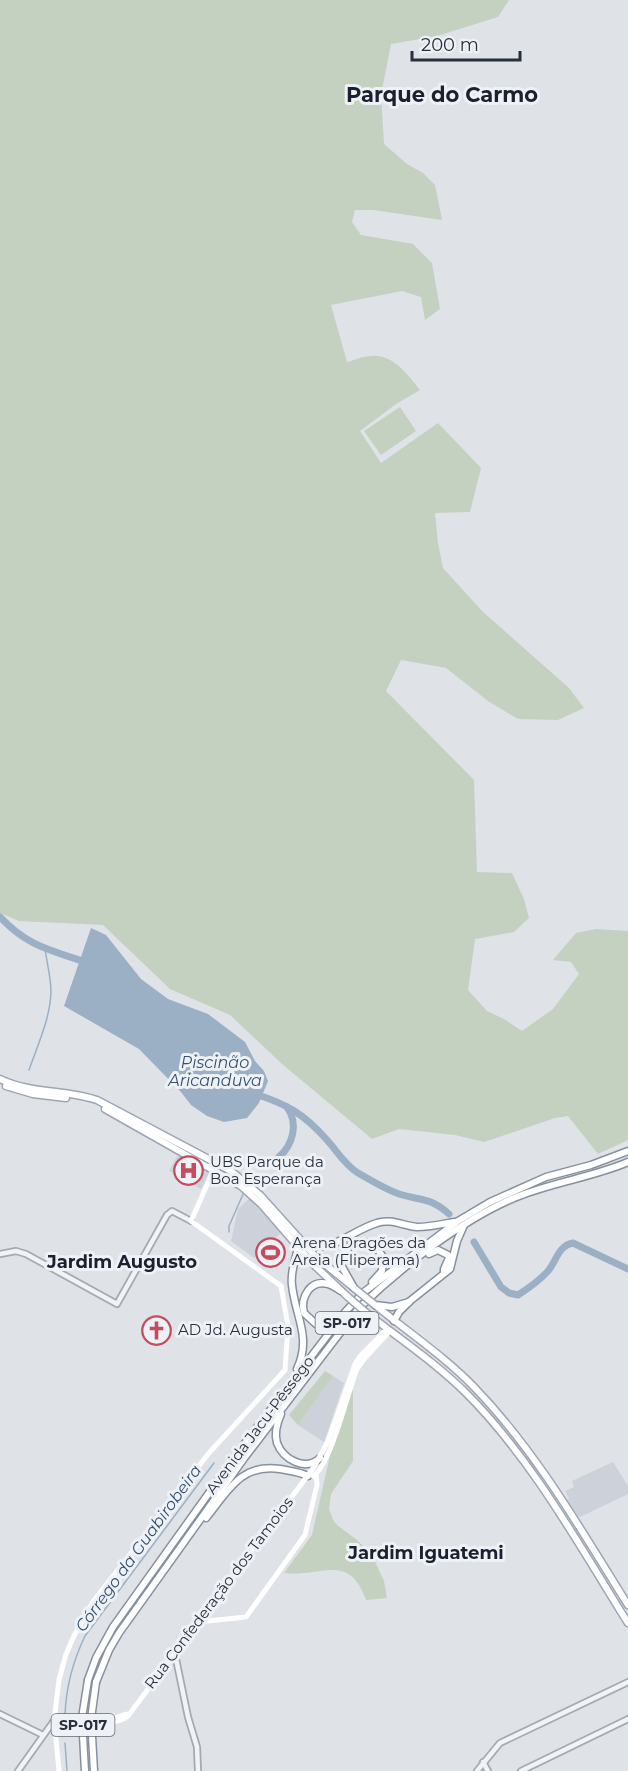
<svg xmlns="http://www.w3.org/2000/svg" width="628" height="1771" font-family="Montserrat,sans-serif">
<style>
.built{fill:#cdd1d9}
.green{fill:#c4d1c0}
.water{fill:#9cb0c5}
.lines{fill:none;stroke-linecap:round;stroke-linejoin:round}
.stream{stroke:#9cb0c5;stroke-width:1.5}
.river{stroke:#9cb0c5;stroke-width:7}
.tertiary-casing{stroke:#a5a9b1;stroke-width:8}
.primary-casing{stroke:#9fa6b2;stroke-width:9}
.trunk-casing{stroke:#87909d;stroke-width:9}
.tertiary{stroke:#f1f3f6;stroke-width:4.5}
.secondary{stroke:#fff;stroke-width:5}
.primary{stroke:#fff;stroke-width:6}
.trunk{stroke:#fff;stroke-width:6}
.primary-bridge-casing{stroke:#9fa6b2;stroke-width:9;stroke-linecap:butt}
.trunk-bridge-casing{stroke:#87909d;stroke-width:9;stroke-linecap:butt}
.primary-bridge{stroke:#fff;stroke-width:6}
.trunk-bridge{stroke:#fff;stroke-width:6}
.labels{text-anchor:middle;stroke-width:6;stroke-linejoin:round;paint-order:stroke}
.shield{fill:#eef1f5;stroke:#646a74;stroke-width:1.5}
.shield-label{font-size:14px;font-weight:bold;fill:#29303d}
.poi-label{font-size:15px;fill:#29303d;stroke:#eef1f5;text-anchor:start}
.street-label{font-size:15px;fill:#29303d;stroke:#eef1f5}
.water-label{font-size:16px;font-style:italic;fill:#364f6e;stroke:#eef1f5}
.quarter-label{font-size:18px;font-weight:bold;fill:#1b212e;stroke:#eef1f5}
.district-label{font-size:21px;font-weight:bold;fill:#1b212e;stroke:#eef1f5}
</style>
<rect width="100%" height="100%" fill="#dfe2e7"/>
<g class="built">
<path d="M 179,1153 L 210,1171 L 201,1189 L 169,1171 Z"/>
<path d="M 250,1198 L 282,1232 L 254,1258 L 231,1241 L 238,1209 Z"/>
<path d="M 333,1376 L 344,1383 L 324,1442 L 298,1425 Z"/>
<path d="M 613,1462 L 628,1486 L 628,1494 L 578,1518 L 567,1500 L 569,1498 L 565,1491 L 574,1487 L 572,1481 Z"/>
</g>
<g class="green">
<path d="M 0,0 L 509,0 L 498,17 L 437,36 L 391,44 L 381,95 L 384,144 L 407,164 L 423,173 L 435,185 L 442,220 L 373,210 L 355,210 L 352,222 L 361,235 L 413,244 L 432,263 L 440,309 L 425,320 L 421,297 L 402,291 L 331,305 L 347,362 C 355,360 363,356 371,356 C 393,354 407,374 420,390 L 396,404 L 360,431 L 381,463 L 438,423 L 481,468 L 470,512 L 435,513 L 438,543 L 443,568 L 482,611 L 569,688 L 584,708 L 558,720 L 518,719 L 488,701 L 446,668 L 401,660 L 386,691 L 474,780 L 477,872 L 512,873 L 524,899 L 529,918 L 514,932 L 475,939 L 468,990 L 487,1011 L 504,1019 L 522,1031 L 553,1009 L 579,974 L 571,962 L 553,960 L 576,933 L 596,929 L 628,931 L 628,1140 L 598,1154 L 568,1116 L 555,1118 L 484,1142 L 455,1135 L 399,1129 L 372,1139 L 282,1064 L 230,1015 L 170,989 L 103,925 L 19,921 L 0,913 Z"/>
<path d="M 400,407 L 416,431 L 381,455 L 364,431 Z"/>
<path d="M 325,1371 L 333,1376 L 298,1425 L 289,1415 Z"/>
<path d="M 353,1386 L 353,1461 L 331,1494 L 329,1509 L 333,1520 L 337,1525 L 357,1540 L 372,1555 L 384,1581 L 387,1598 L 366,1600 C 349,1551 320,1578 284,1573 L 312,1535 L 332,1447 Z"/>
</g>
<path class="water" d="M 91,928 L 106,935 L 141,979 L 168,999 L 208,1014 L 245,1042 L 255,1061 L 264,1071 L 268,1081 L 259,1103 L 247,1118 L 224,1122 L 207,1116 L 191,1105 L 181,1092 L 139,1049 L 64,1006 Z"/>
<g class="lines">
<g class="stream">
<path d="M 29,1070 C 38,1044 50,1019 51,992 C 51,978 47,963 45,949"/>
<path d="M 229,1232 L 229,1226 L 244,1192"/>
<path d="M 65,1715 C 66,1687 73,1661 85,1636 L 214,1463"/>
<path d="M 65,1743 L 67,1771"/>
</g>
<g class="river">
<path d="M 0,917 C 28,947 51,950 88,963"/>
<path d="M 255,1094 C 287,1104 304,1114 327,1140 C 337,1151 345,1165 358,1173 C 370,1180 387,1190 399,1194 C 421,1201 430,1197 449,1214"/>
<path d="M 278,1158 C 293,1145 299,1124 287,1107"/>
<path d="M 474,1242 L 501,1287 L 509,1293 L 518,1295 C 529,1288 540,1280 548,1271 C 557,1260 558,1246 573,1243 L 628,1269"/>
</g>
<defs>
<g id="tertiary">
<path d="M 0,1254 L 16,1251 L 26,1254 L 117,1304 L 167,1215 L 172,1211 L 191,1221"/>
<path d="M 175,1654 L 188,1717 L 197,1747 L 198,1771"/>
<path d="M 0,1714 L 43,1735"/>
<path d="M 483,1762 L 488,1771"/>
<path d="M 18,1771 L 53,1722"/>
<path d="M 477,1771 L 500,1743 L 628,1682"/>
<path d="M 521,1771 L 628,1719"/>
</g>
<g id="primary">
<path d="M 0,1079 C 31,1094 65,1089 97,1100 L 231,1171 L 260,1195 L 315,1256 L 354,1288"/>
<path d="M 6,1086 L 33,1094 L 66,1098"/>
<path d="M 105,1109 L 241,1186 L 262,1205 L 313,1264 L 348,1297"/>
<path d="M 375,1305 C 408,1332 445,1357 474,1387 C 536,1451 581,1530 628,1605"/>
<path d="M 363,1310 C 397,1337 435,1362 466,1393 C 532,1459 579,1545 628,1623"/>
</g>
<g id="trunk">
<path d="M 301,1241 C 329,1258 349,1231 377,1223 C 390,1218 404,1226 417,1227 C 430,1227 442,1224 454,1222"/>
<path d="M 429,1254 L 438,1250 L 448,1255 L 449,1258 L 444,1269 L 444,1273"/>
<path d="M 354,1288 L 341,1265 C 345,1238 369,1234 383,1257 L 382,1271 L 372,1282"/>
<path d="M 375,1305 L 392,1307 L 409,1302"/>
<path d="M 338,1316 L 328,1324 L 316,1324 L 304,1313 C 300,1298 310,1279 328,1284 C 333,1285 337,1289 341,1291"/>
<path d="M 394,1321 L 399,1312 L 410,1301 L 450,1269 L 457,1241 L 464,1225"/>
<path d="M 297,1369 C 312,1337 295,1316 292,1285 C 290,1271 296,1260 298,1247"/>
<path d="M 281,1414 C 277,1423 274,1433 277,1443 C 283,1459 305,1472 320,1458"/>
<path d="M 206,1518 C 228,1491 241,1463 280,1469 C 290,1471 300,1472 308,1476"/>
<path d="M 88,1680 L 96,1658 L 113,1627 L 239,1451 L 346,1311 L 364,1292 L 458,1221 L 490,1202 L 546,1177 L 591,1165 L 628,1151"/>
<path d="M 96,1682 L 109,1650 L 119,1633 L 245,1457 L 359,1308 C 400,1268 465,1217 519,1196 C 554,1182 593,1177 628,1162"/>
</g>
</defs>
<use href="#tertiary" class="tertiary-casing"/>
<use href="#primary" class="primary-casing"/>
<use href="#trunk" class="trunk-casing"/>
<use href="#tertiary" class="tertiary"/>
<g class="secondary">
<path d="M 313,1476 C 331,1465 348,1391 357,1369 L 365,1358 L 390,1331"/>
<path d="M 198,1622 L 246,1617 L 305,1535 L 317,1485 L 316,1474"/>
<path d="M 97,1719 L 115,1718 L 126,1714"/>
<path d="M 54,1721 L 59,1680 L 66,1654 L 74,1636 L 92,1603 L 209,1453 L 285,1370 L 288,1326 L 281,1286 L 191,1221 L 214,1169"/>
<path d="M 61,1725 C 80,1723 114,1727 128,1716 L 314,1467 L 328,1441 L 355,1364 L 361,1355 L 387,1329"/>
<path d="M 55,1728 L 59,1771"/>
<path d="M 58,1728 L 53,1726 L 56,1720 L 85,1720"/>
</g>
<use href="#primary" class="primary"/>
<use href="#trunk" class="trunk"/>
<defs>
<g id="primary-bridge">
<path d="M 354,1288 L 375,1305"/>
<path d="M 348,1297 L 363,1310"/>
</g>
<g id="trunk-bridge">
<path d="M 85,1771 L 82,1718 L 88,1680"/>
<path d="M 94,1771 L 91,1719 L 96,1682"/>
</g>
</defs>
<use href="#primary-bridge" class="primary-bridge-casing"/>
<use href="#trunk-bridge" class="trunk-bridge-casing"/>
<use href="#primary-bridge" class="primary-bridge"/>
<use href="#trunk-bridge" class="trunk-bridge"/>
</g>
<defs>
<symbol id="hospital-ring" viewBox="-11 -11 22 22"><circle r="9.5" fill="#eef1f5" stroke="#c54b5d" stroke-width="1.5"/><path d="M-5-5h3v3.5h4V-5h3V5h-3V1.5h-4V5h-3Z" fill="#c54b5d"/></symbol>
<symbol id="stadium-ring" viewBox="-11 -11 22 22"><circle r="9.5" fill="#eef1f5" stroke="#c54b5d" stroke-width="1.5"/><path d="M0-5a6.5 5 0 1 0 0 10a6.5 5 0 1 0 0-10ZM-3.5-1.8h7v3.6h-7Z" fill="#c54b5d"/></symbol>
<symbol id="church-ring" viewBox="-11 -11 22 22"><circle r="9.5" fill="#eef1f5" stroke="#c54b5d" stroke-width="1.5"/><path d="M-1.2-6h2.4v3.5h3.3v2.4h-3.3V6h-2.4V-.1h-3.3v-2.4h3.3Z" fill="#c54b5d"/></symbol>
</defs>
<g fill-rule="evenodd">
<use href="#hospital-ring" x="172" y="1154" width="33" height="33"/>
<use href="#stadium-ring" x="254" y="1236" width="33" height="33"/>
<use href="#church-ring" x="140" y="1314" width="33" height="33"/>
</g>
<g class="labels">
<g class="shield">
<rect x="315.5" y="1312" width="63" height="22" rx="4.5"/>
<rect x="51.5" y="1714" width="63" height="22" rx="4.5"/>
</g>
<g class="shield-label">
<text x="347" y="1328">SP-017</text>
<text x="83" y="1730">SP-017</text>
</g>
<g class="poi-label">
<text x="210" y="1167">UBS Parque da<tspan x="210" dy="17">Boa Esperança</tspan></text>
<text x="292" y="1248">Arena Dragões da<tspan x="292" dy="17">Areia (Fliperama)</tspan></text>
<text x="178" y="1335">AD Jd. Augusta</text>
</g>
<g class="street-label">
<text transform="translate(260 1425) rotate(-53)" y="5">Avenida Jacu-Pêssego</text>
<text transform="translate(219 1593) rotate(-53)" y="5">Rua Confederação dos Tamoios</text>
</g>
<g class="water-label">
<text x="215" y="1068">Piscinão<tspan x="215" dy="18">Aricanduva</tspan></text>
<text transform="translate(138 1548) rotate(-54)" y="6">Córrego da Guabirobeira</text>
</g>
<g class="quarter-label">
<text x="122" y="1268">Jardim Augusto</text>
<text x="426" y="1559">Jardim Iguatemi</text>
</g>
<g class="district-label">
<text x="442" y="102">Parque do Carmo</text>
</g>
</g>
<path d="M412 51v9h108v-9" fill="none" stroke="#29303d" stroke-width="3"/>
<text x="421" y="51" font-size="18" fill="#29303d" stroke="#eef1f5" stroke-width="4.5" paint-order="stroke">200 m</text>
</svg>
